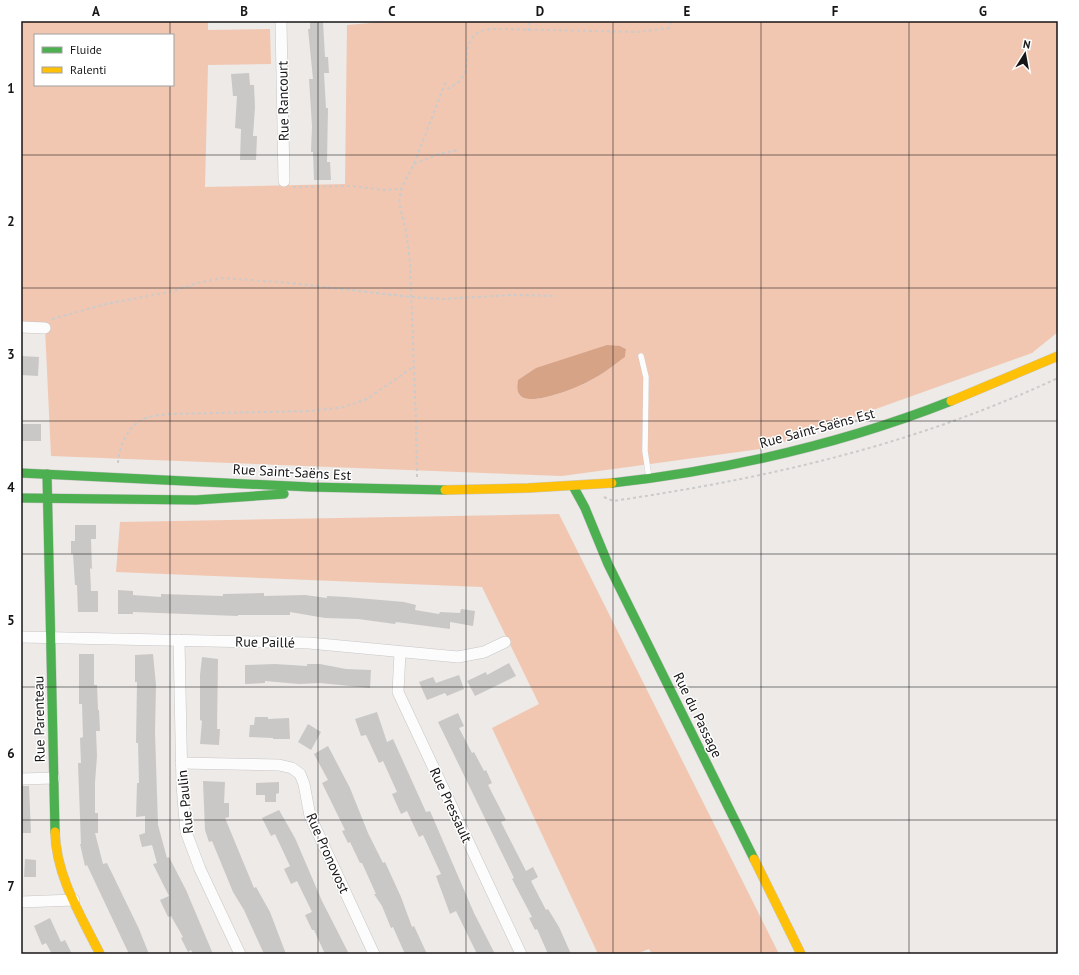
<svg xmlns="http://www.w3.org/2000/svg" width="1079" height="975" font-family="'PT Sans',sans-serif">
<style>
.green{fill:#f1c7b1;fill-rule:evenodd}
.water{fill:#d6a387}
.building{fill:#cac8c7}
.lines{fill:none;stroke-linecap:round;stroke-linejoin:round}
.lane-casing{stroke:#c8c6c5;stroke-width:6}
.street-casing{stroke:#c8c6c5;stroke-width:12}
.fast-casing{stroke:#c8c6c5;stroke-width:10}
.slow-casing{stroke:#c8c6c5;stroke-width:10}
.path{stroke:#cbcbcb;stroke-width:2;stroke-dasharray:3 3;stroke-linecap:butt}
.lane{stroke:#fcfcfc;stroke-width:5.5}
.street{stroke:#fcfcfc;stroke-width:11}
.fast{stroke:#4caf50;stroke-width:9}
.slow{stroke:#ffc107;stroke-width:9}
.grid{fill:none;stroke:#171515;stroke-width:1;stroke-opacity:0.55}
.labels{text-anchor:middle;stroke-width:3;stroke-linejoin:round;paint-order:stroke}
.street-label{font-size:14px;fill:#171515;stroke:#fff}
.neatline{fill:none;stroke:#171515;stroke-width:1.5}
.grid-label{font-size:13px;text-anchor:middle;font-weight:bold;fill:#171515}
</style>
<rect width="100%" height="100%" fill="#edeae8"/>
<g class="green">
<path d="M 21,21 L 208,21 L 208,30 L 270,29 L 271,64 L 208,65 L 205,187 L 345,184 L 347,25 L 393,21 L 1058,21 L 1058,332 L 1032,353 L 767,448 L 562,476 L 51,456 L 45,328 L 21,327 ZM 35,35 L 173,35 L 173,85 L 35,85 ZM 620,346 L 626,349 L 625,357 C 614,365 602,375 589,381 C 577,388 534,405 522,397 C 516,393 517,386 518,380 Z"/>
<path d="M 559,514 L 779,954 L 652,954 L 649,949 L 636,954 L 598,954 L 492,728 L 539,704 L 482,587 L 116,572 L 120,522 Z"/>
</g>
<path class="water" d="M 607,345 L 620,346 L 626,349 L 625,357 C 614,365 602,375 589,381 C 577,388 534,405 522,397 C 516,393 517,386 518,380 L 536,368 Z"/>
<g class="building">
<path d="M 310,21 L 323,21 L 325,57 L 328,57 L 329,73 L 324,73 L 326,108 L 328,108 L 327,162 L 330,162 L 331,180 L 314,180 L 313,152 L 311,152 L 312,126 L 309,79 L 313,79 L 308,29 L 310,29 Z"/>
<path d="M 249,73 L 250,85 L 254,85 L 255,107 L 253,136 L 257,136 L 256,160 L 240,160 L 241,129 L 235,128 L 237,96 L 233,96 L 231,74 Z"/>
<path d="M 21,356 L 39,357 L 38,376 L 21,375 Z"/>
<rect x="22" y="424" width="19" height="17"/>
<path d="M 75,525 L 96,525 L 96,539 L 91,539 L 92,569 L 90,568 L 91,591 L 98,591 L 98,612 L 78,612 L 77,585 L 75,585 L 73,554 L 71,554 L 71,541 L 75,541 Z"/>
<path d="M 118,590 L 133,591 L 133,595 L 161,597 L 161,594 L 223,596 L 223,594 L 264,593 L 264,596 L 305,595 L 327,598 L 327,596 L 346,597 L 404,602 L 416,605 L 415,610 L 439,614 L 440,612 L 460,613 L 461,609 L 475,611 L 473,626 L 450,622 L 450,629 L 396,622 L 395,624 L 358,619 L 325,618 L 290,612 L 290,615 L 238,615 L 238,616 L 133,612 L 133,614 L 118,614 Z"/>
<path d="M 79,654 L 94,654 L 94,685 L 97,685 L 98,710 L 99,710 L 100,731 L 96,731 L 97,756 L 95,783 L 95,813 L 98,813 L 98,833 L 95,833 L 103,864 L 107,863 L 139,929 L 149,954 L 129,954 L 87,865 L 85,866 L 80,844 L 81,844 L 78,763 L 81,763 L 80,738 L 83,737 L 82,704 L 79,704 Z"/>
<path d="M 153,654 L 156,685 L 155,732 L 158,825 L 167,858 L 169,857 L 186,890 L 213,954 L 193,954 L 191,950 L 188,952 L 181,938 L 183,937 L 171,916 L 168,917 L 160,900 L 169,896 L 153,864 L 157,863 L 152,845 L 142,847 L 139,835 L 145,833 L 145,816 L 136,817 L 137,783 L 139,783 L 138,743 L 136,743 L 137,682 L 135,682 L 135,655 Z"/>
<path d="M 202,657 L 218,659 L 217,729 L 220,729 L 219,745 L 200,744 L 202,721 L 200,720 L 200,675 Z"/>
<path d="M 509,663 L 516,676 L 475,696 L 467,681 L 486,672 L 487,675 Z"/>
<path d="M 275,664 L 307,666 L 307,664 L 320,664 L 346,669 L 371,670 L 370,688 L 320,683 L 299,684 L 265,681 L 265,683 L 245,684 L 245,665 Z"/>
<path d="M 459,675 L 464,689 L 447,696 L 445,693 L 427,700 L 419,682 L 433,677 L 436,683 Z"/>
<path d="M 377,712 L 387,742 L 393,739 L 426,812 L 430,811 L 474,913 L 495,954 L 477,954 L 456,911 L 450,914 L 436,876 L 441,874 L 423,835 L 419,837 L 407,811 L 401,814 L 392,794 L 397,792 L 383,761 L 379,763 L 366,735 L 361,736 L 355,719 Z"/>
<path d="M 458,713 L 464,726 L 459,728 L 472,753 L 474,752 L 484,771 L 486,770 L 492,783 L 488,785 L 506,820 L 501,822 L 526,871 L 533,867 L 538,877 L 531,881 L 546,910 L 548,909 L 559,927 L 571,954 L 548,954 L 537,929 L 535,930 L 529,918 L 532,917 L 512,879 L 514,878 L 438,722 Z"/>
<path d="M 255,717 L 268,717 L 268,719 L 289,718 L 290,739 L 273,739 L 273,738 L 249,737 L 250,725 L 254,725 Z"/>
<path d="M 308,724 L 321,732 L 311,750 L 298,742 Z"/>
<path d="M 328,746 L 350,788 L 368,833 L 383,863 L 385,862 L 401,897 L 412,927 L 414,926 L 427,954 L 405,954 L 393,927 L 391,928 L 382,906 L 374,894 L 376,894 L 362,863 L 360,863 L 350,842 L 348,843 L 342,831 L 345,830 L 322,783 L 328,780 L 314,754 Z"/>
<path d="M 203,781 L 225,782 L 224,803 L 229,803 L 229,817 L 225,818 L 254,888 L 256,887 L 270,912 L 286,954 L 264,954 L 244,910 L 233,892 L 212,841 L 209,842 L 205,830 Z"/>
<path d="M 279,782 L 279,793 L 276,794 L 276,802 L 265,802 L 265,795 L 256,795 L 256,783 Z"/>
<path d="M 21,786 L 29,786 L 31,833 L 21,833 Z"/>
<path d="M 279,810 L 295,838 L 322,901 L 349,954 L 325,954 L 314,930 L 312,930 L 305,915 L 312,912 L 297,881 L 291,884 L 284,869 L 290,866 L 275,834 L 271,836 L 262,818 Z"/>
<path d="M 25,859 L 36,860 L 36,877 L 24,877 Z"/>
<path d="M 50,918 L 61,942 L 65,940 L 72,954 L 52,954 L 46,943 L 42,945 L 34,926 Z"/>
</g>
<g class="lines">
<defs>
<path id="lane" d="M 641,356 L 646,377 L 645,451 L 649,478"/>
<g id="street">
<path d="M 281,21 L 284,181"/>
<path d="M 21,327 L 45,328"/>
<path d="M 21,637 L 309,643 L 458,657 L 484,652 L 505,642"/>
<path d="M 179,640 L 182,786 L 186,832 L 200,869 L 240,954"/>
<path d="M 400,653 L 398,692 L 521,954"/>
<path d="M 181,763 L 279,765 L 292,768 L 300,774 L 304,784 L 310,816 L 374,954"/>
<path d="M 21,779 L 54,778"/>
<path d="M 21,902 L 74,900"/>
</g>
<g id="fast">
<path d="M 21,473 L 310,487 L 445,490"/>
<path d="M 47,474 L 55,832"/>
<path d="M 612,483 C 727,470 842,444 951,401"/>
<path d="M 573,486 L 585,508 L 608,564 L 754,859"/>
<path d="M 21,498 L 196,500 L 284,494"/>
</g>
<g id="slow">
<path d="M 951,401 L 1058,356"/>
<path d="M 445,490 L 528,488 L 612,483"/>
<path d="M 55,832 C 56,876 81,916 100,954"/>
<path d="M 754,859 L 801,954"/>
</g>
</defs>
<use href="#lane" class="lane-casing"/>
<use href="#street" class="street-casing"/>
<use href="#fast" class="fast-casing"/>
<use href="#slow" class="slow-casing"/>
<g class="path">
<path d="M 528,31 L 530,21"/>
<path d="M 447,89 C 480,74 457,51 475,35 C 482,28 493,29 502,29 L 638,32 L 669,28 L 672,21"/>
<path d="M 414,164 L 439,154 L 458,150"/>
<path d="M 293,187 L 351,186 L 385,190 L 401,189"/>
<path d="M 52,319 L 106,304 L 174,291 L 197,283 L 223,278 L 291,283 L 410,297 L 443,299 L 511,295 L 556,296"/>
<path d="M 118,463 C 119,445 129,422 149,417 C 156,415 164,415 171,414 L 311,411 L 344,407 L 367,399 L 413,367"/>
<path d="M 417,477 L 416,423 L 410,262 L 406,231 L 399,203 L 401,189 L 414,164 L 446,81"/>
<path d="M 604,497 L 613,501 C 769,478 914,445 1058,378"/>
</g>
<use href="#lane" class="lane"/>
<use href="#street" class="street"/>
<use href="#fast" class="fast"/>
<use href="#slow" class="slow"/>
</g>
<path class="grid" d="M 170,21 L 170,35M 318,21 L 318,954M 466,21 L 466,954M 613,21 L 613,954M 761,21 L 761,954M 909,21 L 909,954M 170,85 L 170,954M 21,155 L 1058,155M 21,288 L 1058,288M 21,421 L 1058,421M 21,554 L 1058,554M 21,687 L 1058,687M 21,820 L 1058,820"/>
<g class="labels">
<g class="street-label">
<text transform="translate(283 101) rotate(-91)" y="5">Rue Rancourt</text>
<text transform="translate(817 428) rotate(-15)" y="5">Rue Saint-Saëns Est</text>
<text transform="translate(292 472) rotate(3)" y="5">Rue Saint-Saëns Est</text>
<text transform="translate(265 642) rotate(1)" y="5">Rue Paillé</text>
<text transform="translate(698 715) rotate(64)" y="5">Rue du Passage</text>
<text transform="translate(39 719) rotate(-91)" y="5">Rue Parenteau</text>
<text transform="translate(185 802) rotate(-96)" y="5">Rue Paulin</text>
<text transform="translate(451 805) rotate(65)" y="5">Rue Pressault</text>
<text transform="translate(328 853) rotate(66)" y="5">Rue Pronovost</text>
</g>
</g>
<rect width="1079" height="975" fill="none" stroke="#ffffff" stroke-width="44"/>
<rect x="34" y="34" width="140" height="52" fill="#ffffff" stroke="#a2a1a1"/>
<rect x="42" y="47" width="20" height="6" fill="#4caf50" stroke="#a2a1a1"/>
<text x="70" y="54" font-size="12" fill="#171515">Fluide</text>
<rect x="42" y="67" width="20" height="6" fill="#ffc107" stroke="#a2a1a1"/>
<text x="70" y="74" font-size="12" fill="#171515">Ralenti</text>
<g transform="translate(1025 54) rotate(11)" stroke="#ffffff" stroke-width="3" paint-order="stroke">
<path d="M0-3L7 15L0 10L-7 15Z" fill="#171515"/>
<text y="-6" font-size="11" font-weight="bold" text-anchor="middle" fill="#171515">N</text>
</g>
<rect x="22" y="22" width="1035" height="931" class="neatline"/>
<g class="grid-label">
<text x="96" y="16">A</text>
<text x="244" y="16">B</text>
<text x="392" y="16">C</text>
<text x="540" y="16">D</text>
<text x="687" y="16">E</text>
<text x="835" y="16">F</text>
<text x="983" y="16">G</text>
<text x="11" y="93">1</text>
<text x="11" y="226">2</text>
<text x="11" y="359">3</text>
<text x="11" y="492">4</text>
<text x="11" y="625">5</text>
<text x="11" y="758">6</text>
<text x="11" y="891">7</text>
</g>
</svg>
